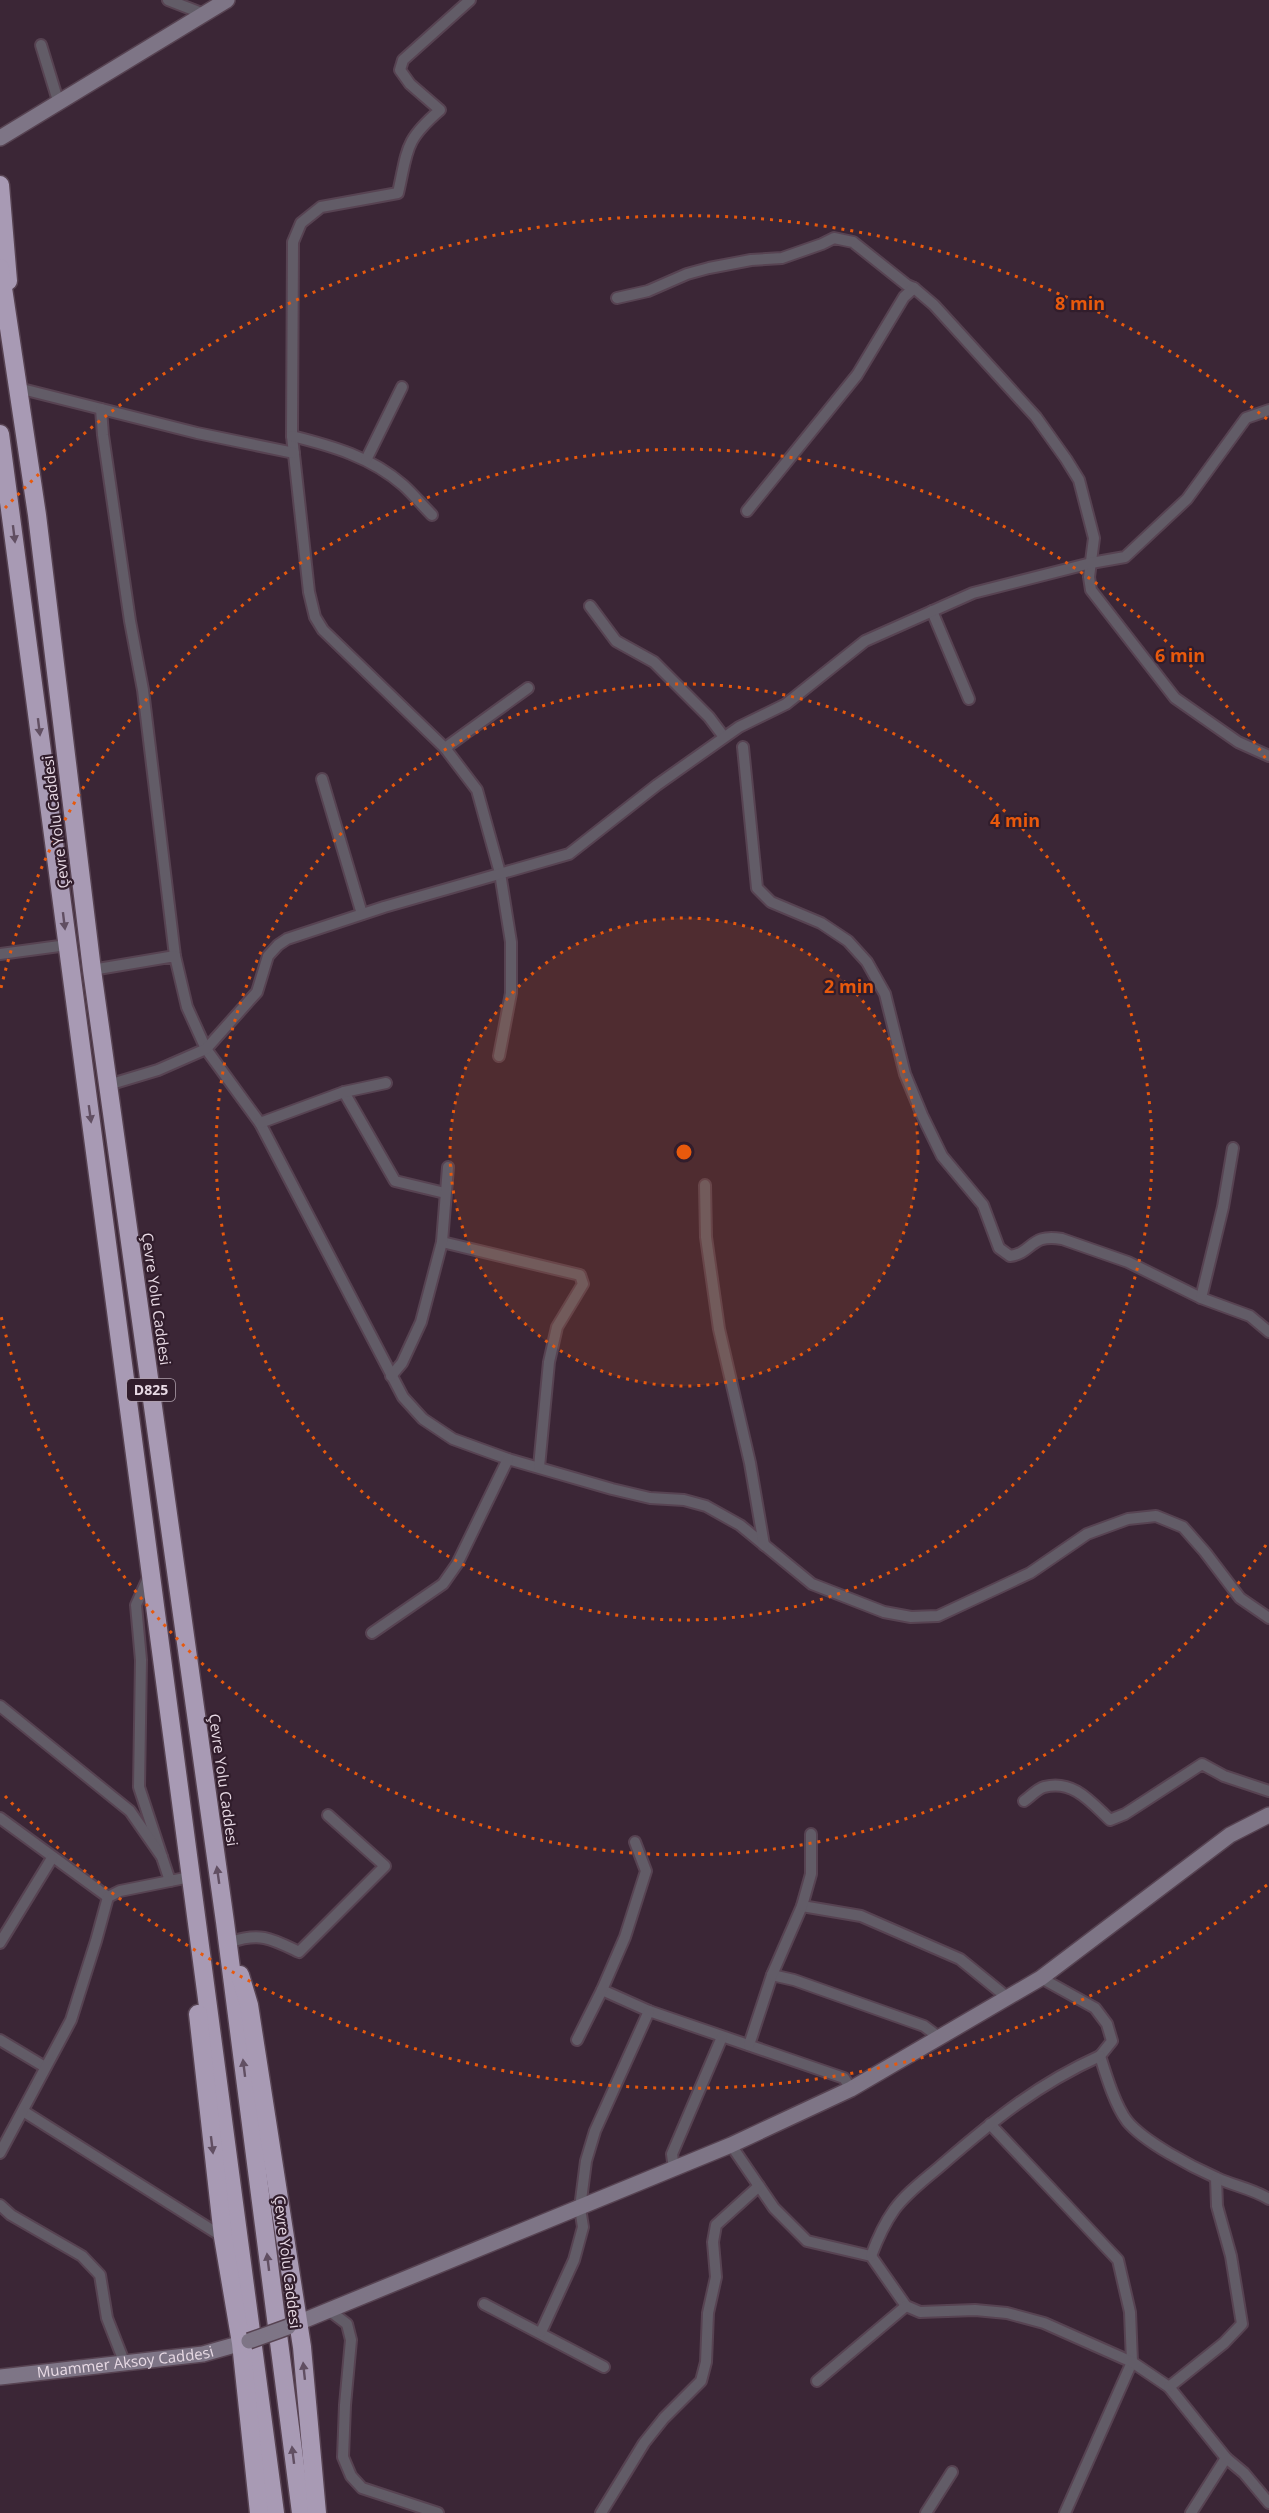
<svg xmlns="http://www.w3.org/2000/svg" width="1269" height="2513" font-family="'Open Sans',sans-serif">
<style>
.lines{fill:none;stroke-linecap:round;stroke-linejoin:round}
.street-casing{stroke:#574352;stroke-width:14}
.secondary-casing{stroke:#574352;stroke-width:18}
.highway-casing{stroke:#574352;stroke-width:21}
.street{stroke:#625c67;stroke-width:10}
.secondary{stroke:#7e7586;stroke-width:15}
.highway{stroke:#a89ab4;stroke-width:18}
.secondary-bridge-casing{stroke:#574352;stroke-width:18;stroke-linecap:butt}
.secondary-bridge{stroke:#7e7586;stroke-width:15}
.oneway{fill:#614f62}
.ring{fill:none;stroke:#e8590c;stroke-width:3;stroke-dasharray:3 6}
.labels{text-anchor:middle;stroke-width:4.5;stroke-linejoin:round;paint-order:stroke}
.shield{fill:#311d2c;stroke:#b0a1ad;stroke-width:1.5}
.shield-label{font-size:14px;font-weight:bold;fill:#e7d9e4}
.street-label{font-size:15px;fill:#e7d9e4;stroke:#311d2c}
.centre{fill:#e8590c;stroke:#311d2c;stroke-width:3}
.ring-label{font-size:18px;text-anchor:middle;font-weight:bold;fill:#e8590c;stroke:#311d2c;stroke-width:4.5;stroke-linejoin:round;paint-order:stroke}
</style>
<rect width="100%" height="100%" fill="#3b2636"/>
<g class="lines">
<defs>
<g id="street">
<path d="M 168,0 L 204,14"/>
<path d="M 470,0 L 403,60 L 400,70 L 410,84 L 440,110 C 404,141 408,149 398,193 L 321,207 L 301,223 L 293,242 L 292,436 L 309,592 L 315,617 L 323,630 L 445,748 L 477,790 L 500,873 L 511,942 L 511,993 L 499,1056"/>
<path d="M 41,45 L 59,104"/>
<path d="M 617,298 L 648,291 L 687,274 L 709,268 L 751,260 L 782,258 L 822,244 L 834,238 L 853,242 L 907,285 L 914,288"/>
<path d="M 18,388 L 197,433 L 294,453"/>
<path d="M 101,409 L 103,435 L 130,621 L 143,690 L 175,956"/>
<path d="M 292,436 C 332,446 371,457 403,485 C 413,494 422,505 432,515"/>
<path d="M 366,460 L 402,387"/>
<path d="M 747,511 L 857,375 L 904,297 L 914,288 L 934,305 L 1036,417 L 1066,459 L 1079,480 L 1094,538 L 1089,577 L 1091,590 L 1175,698 L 1238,742 L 1269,756"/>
<path d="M 590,606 L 616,641 L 654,662 L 709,717 L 724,737"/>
<path d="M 932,611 L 969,699"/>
<path d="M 743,747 L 757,888 L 771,902 L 821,923 L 848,941 L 867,962 L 885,994 L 905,1074 L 922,1115 L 942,1156 L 983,1205 L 999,1248 L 1010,1256 C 1033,1253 1030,1233 1062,1239 L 1128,1262 L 1201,1298 L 1250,1316 L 1269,1332"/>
<path d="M 445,748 L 528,688"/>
<path d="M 322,779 L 362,914"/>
<path d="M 0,954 L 67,945"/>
<path d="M 92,970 L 175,956 L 187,1007 L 206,1049 L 260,1123 L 403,1397 L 423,1419 L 453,1439 L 508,1459 L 612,1489 L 650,1498 L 684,1500 L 706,1506 L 740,1525 L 812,1584 L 884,1612 L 911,1617 L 938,1616 L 1030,1573 L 1087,1534 L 1128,1519 L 1156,1516 L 1183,1527 L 1205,1552 L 1240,1598 L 1269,1618"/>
<path d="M 108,1085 L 158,1070 L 206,1049 L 257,992 L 268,956 L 278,945 L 287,939 L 384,907 L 569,854 L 657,785 L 739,727 L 786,704 L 865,641 L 973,593 L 1091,563 L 1125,557 L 1187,499 L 1246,418 L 1269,410"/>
<path d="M 344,1092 L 395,1181 L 445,1193"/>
<path d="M 260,1123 L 344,1092 L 386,1083"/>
<path d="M 705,1185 L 706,1237 L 719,1329 L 750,1463 L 764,1545"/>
<path d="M 442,1242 L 580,1275 L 583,1284 L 557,1327 L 549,1362 L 539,1467"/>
<path d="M 1201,1298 L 1223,1207 L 1233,1148"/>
<path d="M 391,1376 L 402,1363 L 421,1322 L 442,1242 L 448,1167"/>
<path d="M 149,1576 L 136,1605 L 141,1660 L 139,1787 L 162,1857"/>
<path d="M 372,1633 L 443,1584 L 457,1564 L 508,1459"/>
<path d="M 0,1706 L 130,1811 L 162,1857 L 170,1881 L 190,1877"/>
<path d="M 1024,1801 C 1030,1797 1037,1789 1044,1787 C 1073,1779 1091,1802 1110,1820 L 1125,1814 L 1202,1764 L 1224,1776 L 1269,1791"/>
<path d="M 0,1818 L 108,1897"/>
<path d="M 802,1906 L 861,1916 L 960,1959 L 1008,1998"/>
<path d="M 231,1942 C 261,1932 272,1939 299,1952 L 385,1866 L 328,1815"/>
<path d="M 0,1943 L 52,1858"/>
<path d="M 772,1975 L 794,1980 L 924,2026 L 940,2038"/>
<path d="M 1041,1978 L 1095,2008 L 1107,2024 L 1112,2041 L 1100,2056 C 1106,2075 1115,2105 1127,2121 C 1144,2142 1192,2167 1217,2178 C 1234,2186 1253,2189 1269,2199"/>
<path d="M 602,1990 L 649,2011 L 844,2078 L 851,2089"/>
<path d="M 0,2040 L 45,2067"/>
<path d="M 577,2040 L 602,1990 L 625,1937 L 646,1871 L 635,1842"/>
<path d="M 749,2045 L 772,1975 L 802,1906 L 811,1874 L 811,1834"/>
<path d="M 23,2111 L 223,2237"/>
<path d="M 990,2124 L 1118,2260 L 1130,2312 L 1132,2362 L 1065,2513"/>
<path d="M 731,2145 L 774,2208 L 807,2241 L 871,2256 L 906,2306 L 920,2312 L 975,2310 L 1007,2313 L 1044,2323 L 1132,2362 L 1169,2387 L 1226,2458 L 1244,2473 L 1269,2503"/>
<path d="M 0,2153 L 71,2020 L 96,1941 L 108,1897 L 120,1891 L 170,1881"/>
<path d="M 674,2169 L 672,2154 L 722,2037"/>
<path d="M 0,2205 L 11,2215 L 82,2256 L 100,2275 L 107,2318 L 125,2364"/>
<path d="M 871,2256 C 877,2240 884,2224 894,2210 C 907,2192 927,2178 944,2163 C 995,2119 1038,2084 1100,2056"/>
<path d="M 484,2304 L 604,2367"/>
<path d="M 330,2311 L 347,2324 L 351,2340 L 345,2405 L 343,2457 L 351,2476 L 362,2488 L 438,2513"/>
<path d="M 541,2332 L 574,2260 L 583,2227 L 580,2208 L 586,2161 L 595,2131 L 649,2011"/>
<path d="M 817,2381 L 906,2306"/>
<path d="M 1169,2387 L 1224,2343 L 1242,2324 L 1231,2256 L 1217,2206 L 1216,2178"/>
<path d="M 601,2513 L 644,2443 L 664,2418 L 701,2381 L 706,2362 L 708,2313 L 716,2277 L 713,2242 L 716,2225 L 759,2186"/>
<path d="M 926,2513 L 952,2472"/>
<path d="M 1191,2513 L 1226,2458"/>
</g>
<g id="secondary">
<path d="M 0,138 L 227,0"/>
<path d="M 288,2327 L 731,2145 L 851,2089 L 1041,1978 L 1230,1835 L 1269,1815"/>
<path id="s1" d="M 0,2377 L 203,2354 L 249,2341"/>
</g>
<g id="highway">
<path d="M 0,185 L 8,281"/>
<path d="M 0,268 L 37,515 L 92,970 L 225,1922 L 301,2513"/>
<path d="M 0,434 L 275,2513"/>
<path d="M 240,1975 L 249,2005 L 302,2347 L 317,2513"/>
<path d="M 198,2014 L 223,2237 L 241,2343 L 259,2513"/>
</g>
</defs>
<use href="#street" class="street-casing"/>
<use href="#secondary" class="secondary-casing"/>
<use href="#highway" class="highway-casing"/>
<use href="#street" class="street"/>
<use href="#secondary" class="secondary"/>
<use href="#highway" class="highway"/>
<defs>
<path id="secondary-bridge" d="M 249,2341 L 288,2327"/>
</defs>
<use href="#secondary-bridge" class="secondary-bridge-casing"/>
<use href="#secondary-bridge" class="secondary-bridge"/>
</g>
<defs><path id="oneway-solid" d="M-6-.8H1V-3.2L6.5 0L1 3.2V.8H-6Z" transform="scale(1.5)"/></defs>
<g class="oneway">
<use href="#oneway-solid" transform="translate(14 534) rotate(83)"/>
<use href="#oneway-solid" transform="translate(39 727) rotate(83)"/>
<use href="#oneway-solid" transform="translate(64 921) rotate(83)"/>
<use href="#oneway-solid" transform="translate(90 1114) rotate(82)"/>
<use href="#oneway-solid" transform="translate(218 1875) rotate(-98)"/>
<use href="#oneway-solid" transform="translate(244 2068) rotate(-97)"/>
<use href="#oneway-solid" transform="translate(212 2145) rotate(83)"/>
<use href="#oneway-solid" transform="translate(268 2262) rotate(-97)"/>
<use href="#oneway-solid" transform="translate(304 2371) rotate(-96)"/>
<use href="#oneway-solid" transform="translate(293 2455) rotate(-97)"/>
</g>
<circle cx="684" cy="1152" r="234" fill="#e8590c" fill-opacity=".12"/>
<g class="ring">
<circle cx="684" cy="1152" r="234"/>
<circle cx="684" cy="1152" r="468"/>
<path d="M1266 1545A702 702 0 0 1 1 1316M1 988A702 702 0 0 1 1266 759"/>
<path d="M1267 1885A936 936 0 0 1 5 1796M5 508A936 936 0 0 1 1267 419"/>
</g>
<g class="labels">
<rect class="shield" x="127" y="1379" width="48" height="22" rx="4.5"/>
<g class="shield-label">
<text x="151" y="1395">D825</text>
</g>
<g class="street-label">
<text transform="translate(56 822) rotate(-97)" y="5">Çevre Yolu Caddesi</text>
<text transform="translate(156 1299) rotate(82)" y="5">Çevre Yolu Caddesi</text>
<text transform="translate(223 1780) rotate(82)" y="5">Çevre Yolu Caddesi</text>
<text transform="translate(287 2262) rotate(83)" y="5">Çevre Yolu Caddesi</text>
<text dy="5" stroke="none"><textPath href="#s1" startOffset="126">Muammer Aksoy Caddesi</textPath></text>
</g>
</g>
<circle cx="684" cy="1152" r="9" class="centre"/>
<g class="ring-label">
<text x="1080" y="310">8 min</text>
<text x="1180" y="662">6 min</text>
<text x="1015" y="827">4 min</text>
<text x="849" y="993">2 min</text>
</g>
</svg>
